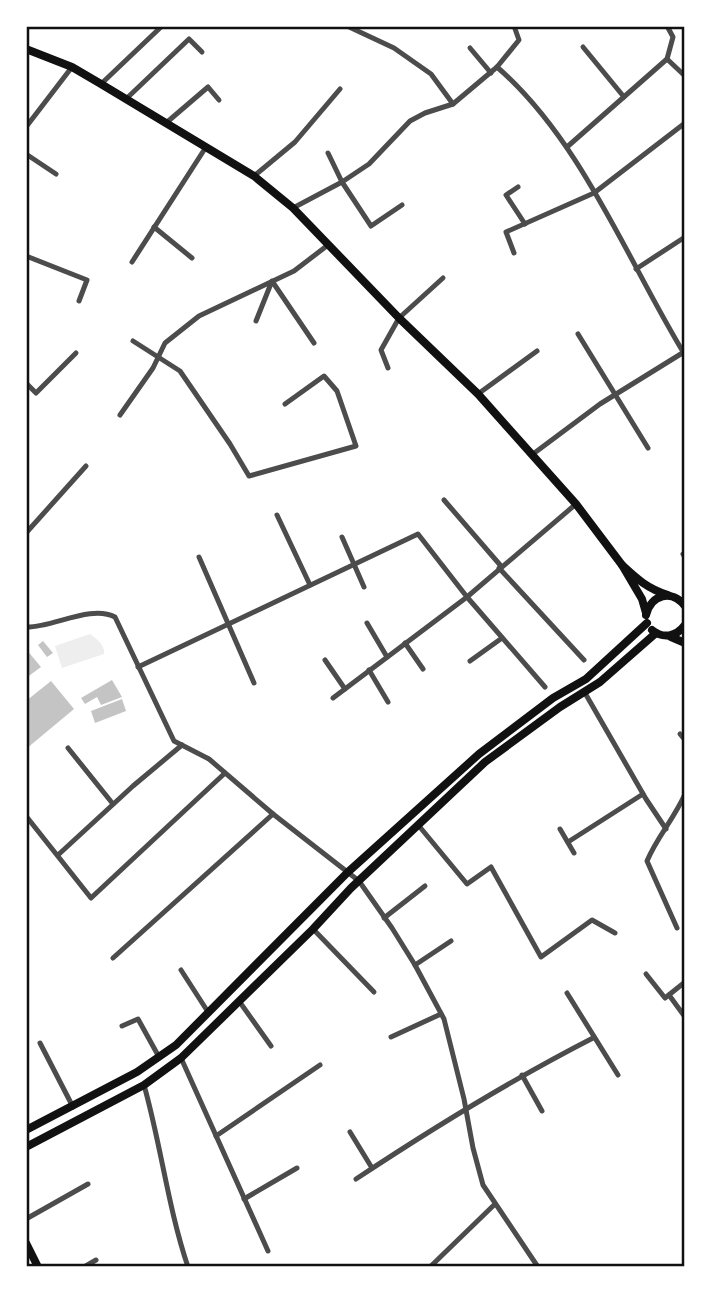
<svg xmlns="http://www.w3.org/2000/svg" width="711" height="1293" font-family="Commissioner,sans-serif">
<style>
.green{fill:#eee}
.building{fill:#c4c4c4}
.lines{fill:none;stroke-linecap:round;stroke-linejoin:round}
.minor{stroke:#4c4c4c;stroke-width:5}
.secondary{stroke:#111;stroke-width:8}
.neatline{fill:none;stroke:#111;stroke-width:2.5}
</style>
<rect width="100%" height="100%" fill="#fff"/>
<path class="green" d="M 90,634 C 97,639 105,645 104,654 L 62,668 L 55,646 Z"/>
<g class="building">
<path d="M 43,641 L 53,653 L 47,657 L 38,645 Z"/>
<path d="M 26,649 L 41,667 L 26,678 Z"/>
<path d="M 112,680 L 122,697 L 101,705 L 97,697 L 85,704 L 81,698 Z"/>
<path d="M 51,681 L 74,709 L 26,749 L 26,701 Z"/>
<path d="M 122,699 L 126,711 L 95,723 L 91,711 Z"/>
</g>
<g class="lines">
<g class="minor">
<path d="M 347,26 L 394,48 L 431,74 L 453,104"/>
<path d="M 583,47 L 624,97"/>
<path d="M 470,48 L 491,73"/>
<path d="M 667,59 L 685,76"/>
<path d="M 497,67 C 582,141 627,260 685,355"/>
<path d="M 101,84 L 162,26"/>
<path d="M 126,99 L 189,39 L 202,52"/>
<path d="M 166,123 L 208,87 L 219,100"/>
<path d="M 26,127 L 72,67"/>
<path d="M 567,147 L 667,59 L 673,37 L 667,26"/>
<path d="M 328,153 L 342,182 L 371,226 L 402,205"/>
<path d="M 26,154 L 56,174"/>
<path d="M 254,176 L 295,142 L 340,89"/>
<path d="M 518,187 L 506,195 L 525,224"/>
<path d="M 293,208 L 342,182 L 369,164 L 410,121 L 425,113 L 453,104 L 497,67 L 519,40 L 514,26"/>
<path d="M 154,227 L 192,258"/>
<path d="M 514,253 L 506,232 L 594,193 L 685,123"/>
<path d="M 26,256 L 87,280 L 79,301"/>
<path d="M 132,262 L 206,147"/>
<path d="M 636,269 L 685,237"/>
<path d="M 256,321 L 272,281 L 314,343"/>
<path d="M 578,334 L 648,448"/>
<path d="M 133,341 L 180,371 L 230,444 L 249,476 L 356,446 L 337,391 L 324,376 L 285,404"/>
<path d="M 388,368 L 381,350 L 399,318 L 443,278"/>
<path d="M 26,383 L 36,393 L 76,353"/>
<path d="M 478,394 L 537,351"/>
<path d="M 120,415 L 153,368 L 165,343 L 199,316 L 294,271 L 328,245"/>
<path d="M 533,454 L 600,404 L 684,352"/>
<path d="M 444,500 L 501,566"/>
<path d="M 277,515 L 310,585"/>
<path d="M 26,533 L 86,466"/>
<path d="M 342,537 L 364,587"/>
<path d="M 683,554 L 685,557"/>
<path d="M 199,557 L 254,683"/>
<path d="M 499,568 L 584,660"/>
<path d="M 367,623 L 387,657"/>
<path d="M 26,627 C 52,628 91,604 115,617 L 174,741 L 209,759 L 273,814 L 359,881 L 392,928 L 415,965 L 444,1019 L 464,1099 L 473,1148 L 483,1185 L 538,1267"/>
<path d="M 405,643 L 423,669"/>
<path d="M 325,660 L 345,689"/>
<path d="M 470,661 L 502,638"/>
<path d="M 138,667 L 418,534 L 467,597 L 545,687"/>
<path d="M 369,670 L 388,702"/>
<path d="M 585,693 L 646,799 L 666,829"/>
<path d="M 333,698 L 467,597 L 576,504"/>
<path d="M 680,734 L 685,740"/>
<path d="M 68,748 L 113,804"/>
<path d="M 26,816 L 91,898 L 225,773"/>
<path d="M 419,826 L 467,884 L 491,867 L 541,957 L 592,920 L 615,933"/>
<path d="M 560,829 L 574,853"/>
<path d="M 568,842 L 643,794"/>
<path d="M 58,855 L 133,786 L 182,745"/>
<path d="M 384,918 L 425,886"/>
<path d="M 677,928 L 647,861 C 657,837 674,819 685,794"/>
<path d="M 313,929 L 374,992"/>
<path d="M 113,958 L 273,814"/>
<path d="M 415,965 L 451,941"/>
<path d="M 181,970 L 208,1012"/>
<path d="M 646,974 L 665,998 L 685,982"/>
<path d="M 567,993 L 618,1075"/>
<path d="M 669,995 L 685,1017"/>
<path d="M 239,1001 L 271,1046"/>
<path d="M 122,1026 L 138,1019 L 159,1057"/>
<path d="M 391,1037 L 441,1014"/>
<path d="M 40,1043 L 73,1107"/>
<path d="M 181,1058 L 268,1251"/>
<path d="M 522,1075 L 542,1111"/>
<path d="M 144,1085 C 161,1145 168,1208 188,1267"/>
<path d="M 350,1132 L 372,1168"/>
<path d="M 216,1136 L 320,1065"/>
<path d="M 356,1179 C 433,1128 511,1080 593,1038"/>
<path d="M 244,1199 L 297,1168"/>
<path d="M 26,1219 L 88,1184"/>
<path d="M 84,1267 L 96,1260"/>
<path d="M 430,1267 L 495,1204"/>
</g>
<g class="secondary">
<path d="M 26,49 L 72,67 L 101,84 L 254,176 L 293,208 L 399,318 L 478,394 L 576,504 L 622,565"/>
<path d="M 646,613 L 642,599 L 622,565 C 637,579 648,589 668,595"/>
<path d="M 646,615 C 651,594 672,589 685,606"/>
<path d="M 652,630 C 663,639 676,637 685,625"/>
<path d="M 671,637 L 685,643"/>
<path d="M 26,1130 L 137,1072 L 176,1045 L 348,872 L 479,754 L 553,698 L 586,679 L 647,623"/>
<path d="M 26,1147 L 144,1085 L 181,1058 L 313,929 L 351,888 L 485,762 L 560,707 L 600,682 L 656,633"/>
<path d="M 26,1243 L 38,1267"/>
</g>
</g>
<rect width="711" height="1293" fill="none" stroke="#ffffff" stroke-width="56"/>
<rect x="28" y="28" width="655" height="1237" class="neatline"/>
</svg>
